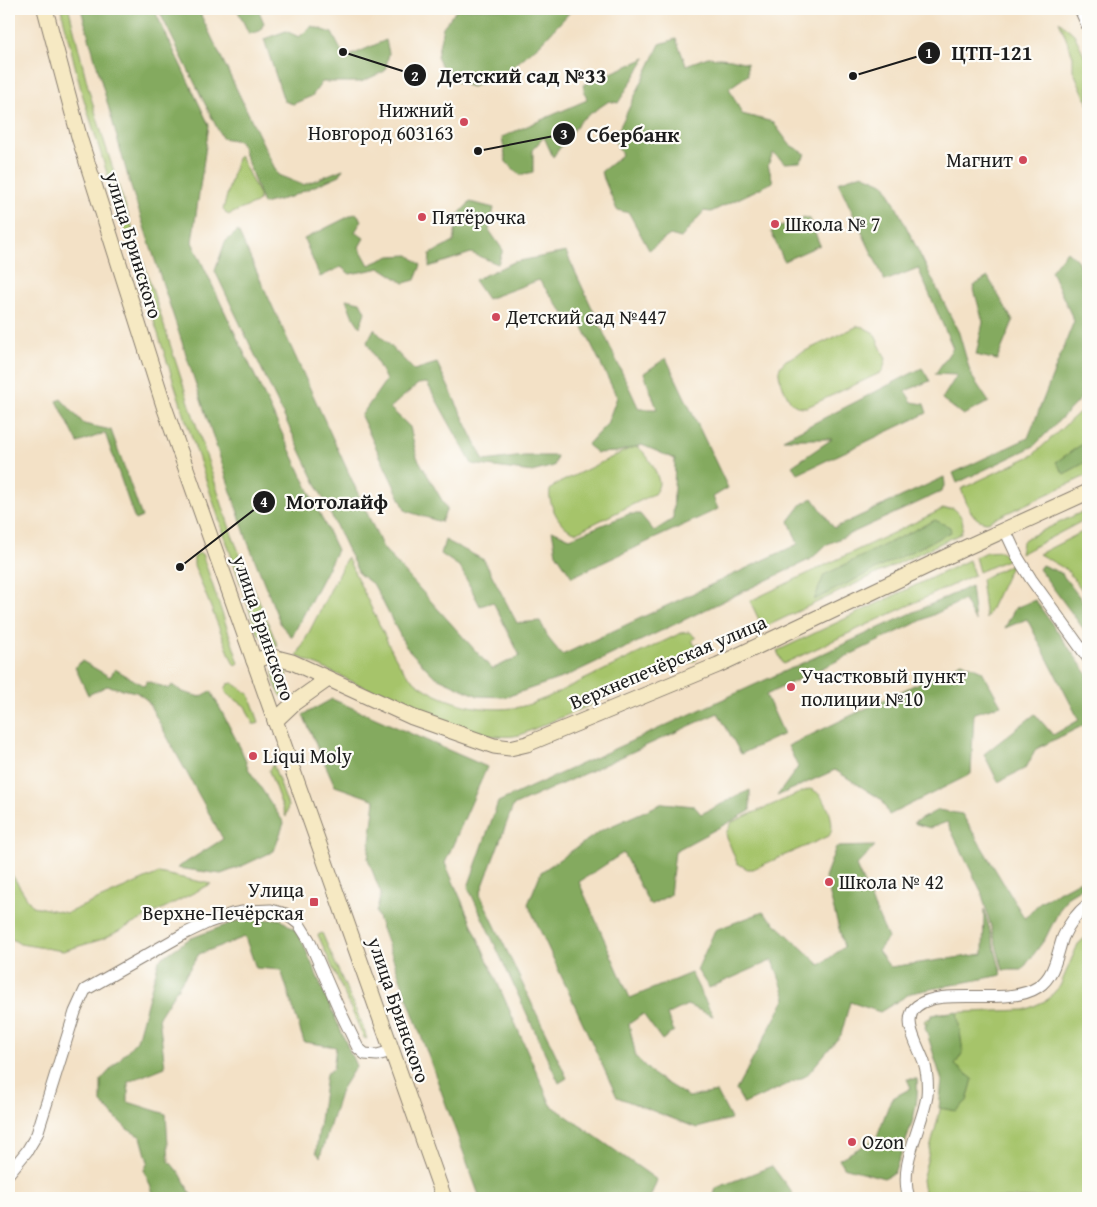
<svg xmlns="http://www.w3.org/2000/svg" width="1097" height="1207" font-family="'Gentium Book Plus',serif">
<style>
.green{fill:#a6c46b;stroke:#617044}
.forest{fill:#84aa5f;stroke:#50633e}
.lines{fill:none;stroke-linecap:round;stroke-linejoin:round}
.street-casing{stroke:#887e71;stroke-width:13}
.secondary-casing{stroke:#887e71;stroke-width:17}
.street{stroke:#fff;stroke-width:11}
.secondary{stroke:#f6e9c3;stroke-width:15}
.poi-dot{fill:#d1495b;stroke:#fdfcf7;stroke-width:2}
.labels{text-anchor:middle;stroke-width:4.5;stroke-linejoin:round;paint-order:stroke}
.poi-label{font-size:20px;fill:#1c1c1c;stroke:#fdfcf7;text-anchor:start}
.street-label{font-size:20px;fill:#1c1c1c;stroke:#fdfcf7}
.leader{fill:none;stroke:#1c1c1c;stroke-width:2}
.callout-dot{fill:#1c1c1c;stroke:#fdfcf7;stroke-width:2}
.mark-label{font-size:15px;text-anchor:middle;font-weight:bold;fill:#fff}
.callout-label{font-size:21px;text-anchor:middle;font-weight:bold;fill:#1c1c1c;stroke:#fdfcf7;stroke-width:4.5;stroke-linejoin:round;paint-order:stroke}
</style>
<rect width="100%" height="100%" fill="#fdfcf7"/>
<filter id="ink" filterUnits="userSpaceOnUse"><feTurbulence type="fractalNoise" baseFrequency=".02" numOctaves="2"/><feDisplacementMap in="SourceGraphic" scale="10" xChannelSelector="R" yChannelSelector="G"/><feConvolveMatrix kernelMatrix="1 2 1 2 8 2 1 2 1" color-interpolation-filters="sRGB"/></filter>
<filter id="wash" filterUnits="userSpaceOnUse"><feTurbulence type="fractalNoise" baseFrequency=".0096" numOctaves="4" result="noise"/><feDisplacementMap in="SourceGraphic" scale="20" xChannelSelector="R" yChannelSelector="G"/><feGaussianBlur stdDeviation="1.12" result="paint"/><feColorMatrix in="noise" values="0 0 0 0 0 0 0 0 0 0 0 0 0 0 0 0 0 1.4 0 .05"/><feComposite in="paint" operator="in"/></filter>
<g filter="url(#wash)">
<rect width="100%" height="100%" fill="#f3e1c6"/>
<g class="green">
<path d="M 61,9 L 69,9 L 89,91 L 105,144 L 232,535 L 278,647 C 268,643 262,640 256,630 L 185,417 L 132,253 L 81,90 Z"/>
<path d="M 1059,21 L 1074,34 L 1088,63 L 1088,104 L 1073,70 L 1073,56 Z"/>
<path d="M 240,156 L 259,195 L 259,200 L 256,203 L 228,215 L 223,210 L 237,158 Z"/>
<path d="M 858,326 L 863,327 L 874,333 L 886,359 L 883,370 L 880,373 L 807,407 C 802,407 796,407 792,403 C 788,399 777,376 779,370 C 780,366 783,363 786,360 Z"/>
<path d="M 1088,404 L 1088,475 L 988,522 C 971,522 967,503 961,489 L 1033,455 Z"/>
<path d="M 637,447 C 646,451 658,473 659,483 C 659,487 656,491 654,494 L 577,532 C 562,532 547,504 550,490 L 555,485 L 631,448 Z"/>
<path d="M 953,508 C 962,515 966,523 960,534 L 763,628 L 750,601 L 943,509 Z"/>
<path d="M 1088,509 L 1088,518 L 1020,554 L 1022,543 L 1025,539 Z"/>
<path d="M 1088,529 L 1088,598 L 1067,570 L 1039,554 Z"/>
<path d="M 1001,551 L 1011,558 L 979,572 L 975,557 L 987,552 Z"/>
<path d="M 199,553 L 202,554 L 239,663 L 235,665 L 233,663 L 194,565 L 194,557 Z"/>
<path d="M 347,557 C 358,580 369,603 380,626 C 389,644 397,666 412,679 C 438,702 479,712 513,708 C 524,707 535,702 546,698 L 681,633 L 689,632 L 696,638 L 692,640 L 695,646 L 699,644 L 700,654 L 696,660 L 520,735 C 479,744 415,711 377,693 C 351,681 324,668 297,656 Z"/>
<path d="M 969,560 L 974,575 L 783,664 L 777,651 Z"/>
<path d="M 1012,564 L 986,619 L 981,579 Z"/>
<path d="M 279,664 L 286,666 L 289,698 L 285,699 C 277,694 271,676 274,667 Z"/>
<path d="M 233,683 L 249,694 L 259,722 L 257,724 L 253,724 L 245,706 L 227,694 L 225,689 L 228,684 Z"/>
<path d="M 273,764 L 288,806 L 286,817 L 269,771 Z"/>
<path d="M 809,789 C 824,790 838,824 829,836 L 753,869 L 747,869 L 737,863 L 727,838 L 726,833 L 732,822 Z"/>
<path d="M 9,870 L 32,906 L 67,913 L 159,873 L 211,884 L 103,939 L 63,951 L 20,944 L 9,937 Z"/>
<path d="M 322,933 L 363,1027 L 367,1039 L 364,1038 L 318,935 Z"/>
<path d="M 1088,935 L 1088,1198 L 925,1198 L 922,1180 L 945,1091 L 940,1061 L 924,1021 L 939,1013 L 1025,1010 L 1047,1000 L 1060,986 L 1078,944 Z"/>
</g>
<g class="forest">
<path d="M 81,9 L 154,9 L 209,125 L 192,242 L 337,550 L 292,637 L 281,625 L 247,540 L 130,184 Z"/>
<path d="M 158,9 L 198,9 L 278,175 L 303,185 L 343,169 L 340,175 L 290,197 L 263,204 L 240,141 L 222,138 Z"/>
<path d="M 237,9 L 258,9 L 264,23 L 260,31 L 249,34 Z"/>
<path d="M 457,9 L 571,9 L 571,11 L 541,43 L 508,71 L 472,87 L 448,79 L 437,57 L 443,27 Z"/>
<path d="M 312,26 L 332,33 L 345,58 L 386,40 L 389,53 L 385,71 L 361,82 L 322,82 L 312,96 L 293,104 L 284,101 L 264,39 L 286,31 L 299,37 Z"/>
<path d="M 676,39 L 686,65 L 708,57 L 731,59 L 747,63 L 748,75 L 729,88 L 742,114 L 773,122 L 790,145 L 806,154 L 800,162 L 785,163 L 773,153 L 768,165 L 773,182 L 711,212 L 704,211 L 681,238 L 670,235 L 649,250 L 629,213 L 617,210 L 601,172 L 622,155 L 614,139 L 660,44 Z"/>
<path d="M 646,58 L 618,103 L 609,101 L 581,120 L 553,157 L 544,137 L 533,149 L 533,172 L 520,175 L 506,162 L 502,137 L 587,100 L 583,85 Z"/>
<path d="M 862,174 L 885,184 L 959,333 L 971,375 L 989,402 L 963,415 L 942,399 L 957,375 L 935,374 L 953,348 L 918,268 L 885,281 L 838,182 Z"/>
<path d="M 470,202 L 494,208 L 489,230 L 503,250 L 498,264 L 471,253 L 429,267 L 430,254 L 454,242 L 457,216 Z"/>
<path d="M 356,213 L 362,220 L 355,232 L 364,238 L 359,247 L 369,265 L 390,256 L 409,255 L 421,265 L 415,280 L 404,283 L 381,268 L 350,274 L 341,267 L 320,277 L 304,239 Z"/>
<path d="M 803,217 L 809,219 L 820,245 L 784,261 L 771,232 L 783,225 L 796,227 Z"/>
<path d="M 238,231 L 383,548 L 492,669 L 520,656 L 493,602 L 480,606 L 460,567 L 441,554 L 445,540 L 484,560 L 517,623 L 540,621 L 549,639 L 562,655 L 798,544 L 789,521 L 802,504 L 813,498 L 834,528 L 944,477 L 945,484 L 941,492 L 826,545 L 811,559 L 567,676 L 506,697 L 478,696 L 434,676 L 406,647 L 374,585 L 359,574 L 215,271 L 225,242 Z"/>
<path d="M 1067,251 L 1077,260 L 1088,282 L 1088,343 L 1085,344 L 1088,355 L 1088,391 L 1034,446 L 957,483 L 953,473 L 1028,438 L 1074,321 L 1051,271 Z"/>
<path d="M 566,252 L 639,409 L 657,409 L 644,373 L 666,358 L 728,488 L 713,497 L 718,509 L 572,577 L 556,553 L 552,530 L 570,538 L 629,514 L 640,514 L 654,531 L 673,519 L 675,459 L 642,445 L 617,452 L 597,453 L 587,445 L 607,424 L 617,397 L 579,319 L 565,315 L 539,280 L 487,299 L 474,280 L 514,262 Z"/>
<path d="M 988,277 L 1013,321 L 997,360 L 976,355 L 983,322 L 973,286 Z"/>
<path d="M 346,299 L 360,302 L 365,312 L 360,327 L 352,315 Z"/>
<path d="M 374,329 L 414,370 L 437,363 L 484,461 L 524,456 L 557,456 L 554,466 L 532,472 L 472,464 L 427,383 L 418,384 L 390,408 L 410,427 L 417,457 L 447,509 L 441,522 L 406,511 L 361,416 L 386,380 L 367,342 Z"/>
<path d="M 922,368 L 930,381 L 905,391 L 912,402 L 924,404 L 927,413 L 798,474 L 792,466 L 832,439 L 783,439 Z"/>
<path d="M 61,399 L 84,424 L 111,430 L 142,517 L 135,520 L 105,433 L 78,443 L 57,401 Z"/>
<path d="M 1088,440 L 1088,461 L 1064,474 L 1056,462 Z"/>
<path d="M 935,520 L 950,527 L 951,532 L 814,600 L 824,575 Z"/>
<path d="M 1042,565 L 1061,573 L 1088,608 L 1088,635 L 1039,569 Z"/>
<path d="M 971,586 L 975,621 L 964,600 L 766,695 L 784,734 L 741,754 L 718,713 L 513,806 L 480,894 L 567,1078 L 559,1083 L 468,887 L 498,802 Z"/>
<path d="M 1035,600 L 1088,675 L 1088,723 L 1036,749 L 1026,768 L 998,782 L 984,754 L 1035,714 L 1053,735 L 1079,720 L 1027,619 L 1005,628 L 1015,608 Z"/>
<path d="M 82,661 L 110,677 L 115,669 L 144,686 L 147,681 L 169,689 L 172,685 L 183,692 L 200,697 L 211,691 L 241,749 L 249,770 L 284,823 L 274,851 L 240,867 L 221,874 L 177,868 L 223,839 L 147,700 L 136,692 L 107,686 L 88,695 L 75,667 Z"/>
<path d="M 962,662 L 982,671 L 1001,705 L 974,713 L 971,774 L 889,815 L 882,800 L 835,770 L 777,796 L 798,767 L 788,746 Z"/>
<path d="M 332,699 L 487,767 L 445,863 L 551,1105 L 657,1180 L 650,1198 L 480,1198 L 376,912 L 381,894 L 368,859 L 375,800 L 335,786 L 303,715 Z"/>
<path d="M 750,790 L 750,811 L 675,851 L 670,895 L 650,905 L 623,853 L 579,882 L 630,998 L 691,973 L 713,1016 L 687,1005 L 667,1015 L 674,1031 L 662,1040 L 643,1014 L 629,1024 L 636,1057 L 655,1076 L 689,1097 L 717,1092 L 731,1119 L 697,1128 L 617,1097 L 528,904 L 541,872 L 602,830 L 663,803 L 694,806 L 701,814 Z"/>
<path d="M 938,810 L 962,814 L 1025,919 L 1040,902 L 1088,876 L 1088,884 L 1068,896 L 1060,909 L 1045,939 L 1022,970 L 1003,970 L 981,891 L 947,822 L 930,828 L 913,823 Z"/>
<path d="M 875,846 L 856,866 L 888,938 L 878,951 L 890,967 L 983,954 L 984,909 L 1002,975 L 911,993 L 880,1012 L 850,1002 L 841,1035 L 806,1076 L 744,1104 L 736,1090 L 786,998 L 773,960 L 709,988 L 697,970 L 715,930 L 763,912 L 820,965 L 844,947 L 825,877 L 836,847 Z"/>
<path d="M 280,919 L 298,932 L 356,1066 L 341,1090 L 320,1157 L 316,1152 L 326,1074 L 333,1069 L 336,1047 L 304,1042 L 281,970 L 256,968 L 245,937 L 199,954 L 159,1017 L 165,1067 L 128,1082 L 128,1102 L 166,1114 L 169,1161 L 181,1175 L 193,1198 L 155,1198 L 144,1170 L 148,1162 L 141,1137 L 127,1129 L 101,1103 L 101,1080 L 137,1040 L 159,960 L 189,939 L 237,921 Z"/>
<path d="M 957,1011 L 963,1052 L 955,1065 L 973,1079 L 967,1101 L 956,1111 L 939,1108 L 942,1081 L 925,1027 L 932,1015 Z"/>
<path d="M 907,1079 L 917,1079 C 920,1112 905,1142 894,1173 L 884,1178 L 843,1167 L 839,1159 L 876,1139 L 891,1099 L 911,1088 Z"/>
<path d="M 772,1166 L 793,1194 L 784,1198 L 713,1198 L 716,1188 Z"/>
</g>
</g>
<g filter="url(#ink)">
<g class="lines">
<defs>
<g id="street">
<path d="M 1080,9 L 1088,27"/>
<path d="M 1005,530 L 1018,558 L 1031,579 L 1088,658"/>
<path d="M 9,1173 L 27,1151 L 37,1134 L 75,1012 L 85,990 L 184,934 L 209,922 L 232,914 L 248,911 L 271,910 L 286,914 L 299,924 L 309,940 L 339,1009 L 358,1048 L 365,1054 L 377,1055 L 392,1051"/>
<path d="M 909,1198 C 898,1165 922,1128 927,1096 C 928,1085 927,1072 924,1062 C 919,1047 900,1019 917,1006 C 942,986 1008,1007 1038,987 C 1055,976 1057,954 1063,937 C 1069,923 1077,913 1088,904"/>
</g>
<g id="secondary">
<path d="M 45,9 L 80,140 L 165,409 L 444,1198"/>
<path d="M 254,661 L 269,656 L 292,662 L 412,717 L 494,746 L 510,748 L 527,744 L 718,665 L 967,547 L 1088,492"/>
<path d="M 275,721 L 294,703 L 328,679"/>
</g>
</defs>
<use href="#street" class="street-casing"/>
<use href="#secondary" class="secondary-casing"/>
<use href="#street" class="street"/>
<use href="#secondary" class="secondary"/>
</g>
</g>
<g class="poi-dot">
<circle cx="464" cy="122" r="5"/>
<circle cx="1023" cy="160" r="5"/>
<circle cx="422" cy="217" r="5"/>
<circle cx="775" cy="224" r="5"/>
<circle cx="496" cy="317" r="5"/>
<circle cx="791" cy="687" r="5"/>
<circle cx="253" cy="756" r="5"/>
<circle cx="829" cy="882" r="5"/>
<rect x="309" y="897" width="10" height="10" rx="2.5"/>
<circle cx="852" cy="1142" r="5"/>
</g>
<g class="labels">
<g class="poi-label">
<text x="454" y="117" text-anchor="end">Нижний<tspan x="454" dy="23">Новгород 603163</tspan></text>
<text x="1013" y="167" text-anchor="end">Магнит</text>
<text x="432" y="224">Пятёрочка</text>
<text x="785" y="231">Школа № 7</text>
<text x="506" y="324">Детский сад №447</text>
<text x="801" y="683">Участковый пункт<tspan x="801" dy="23">полиции №10</tspan></text>
<text x="263" y="763">Liqui Moly</text>
<text x="839" y="889">Школа № 42</text>
<text x="304" y="897" text-anchor="end">Улица<tspan x="304" dy="23">Верхне-Печёрская</tspan></text>
<text x="862" y="1149">Ozon</text>
</g>
<g class="street-label">
<text transform="translate(134 245) rotate(73)" y="7">улица Бринского</text>
<text transform="translate(264 628) rotate(71)" y="7">улица Бринского</text>
<text transform="translate(668 662) rotate(-23)" y="7">Верхнепечёрская улица</text>
<text transform="translate(399 1010) rotate(71)" y="7">улица Бринского</text>
</g>
</g>
<path class="leader" d="M853 76L929 53M343 52L415 75M478 151L564 134M180 567L264 502"/>
<g class="callout-dot">
<circle cx="853" cy="76" r="5"/>
<circle cx="343" cy="52" r="5"/>
<circle cx="478" cy="151" r="5"/>
<circle cx="180" cy="567" r="5"/>
<circle cx="929" cy="53" r="12"/>
<circle cx="415" cy="75" r="12"/>
<circle cx="564" cy="134" r="12"/>
<circle cx="264" cy="502" r="12"/>
</g>
<g class="mark-label">
<text x="929" y="58">1</text>
<text x="415" y="81">2</text>
<text x="564" y="139">3</text>
<text x="264" y="507">4</text>
</g>
<g class="callout-label">
<text x="992" y="60">ЦТП-121</text>
<text x="522" y="83">Детский сад №33</text>
<text x="633" y="142">Сбербанк</text>
<text x="337" y="509">Мотолайф</text>
</g>
<rect width="1097" height="1207" fill="none" stroke="#fdfcf7" stroke-width="30"/>
</svg>
